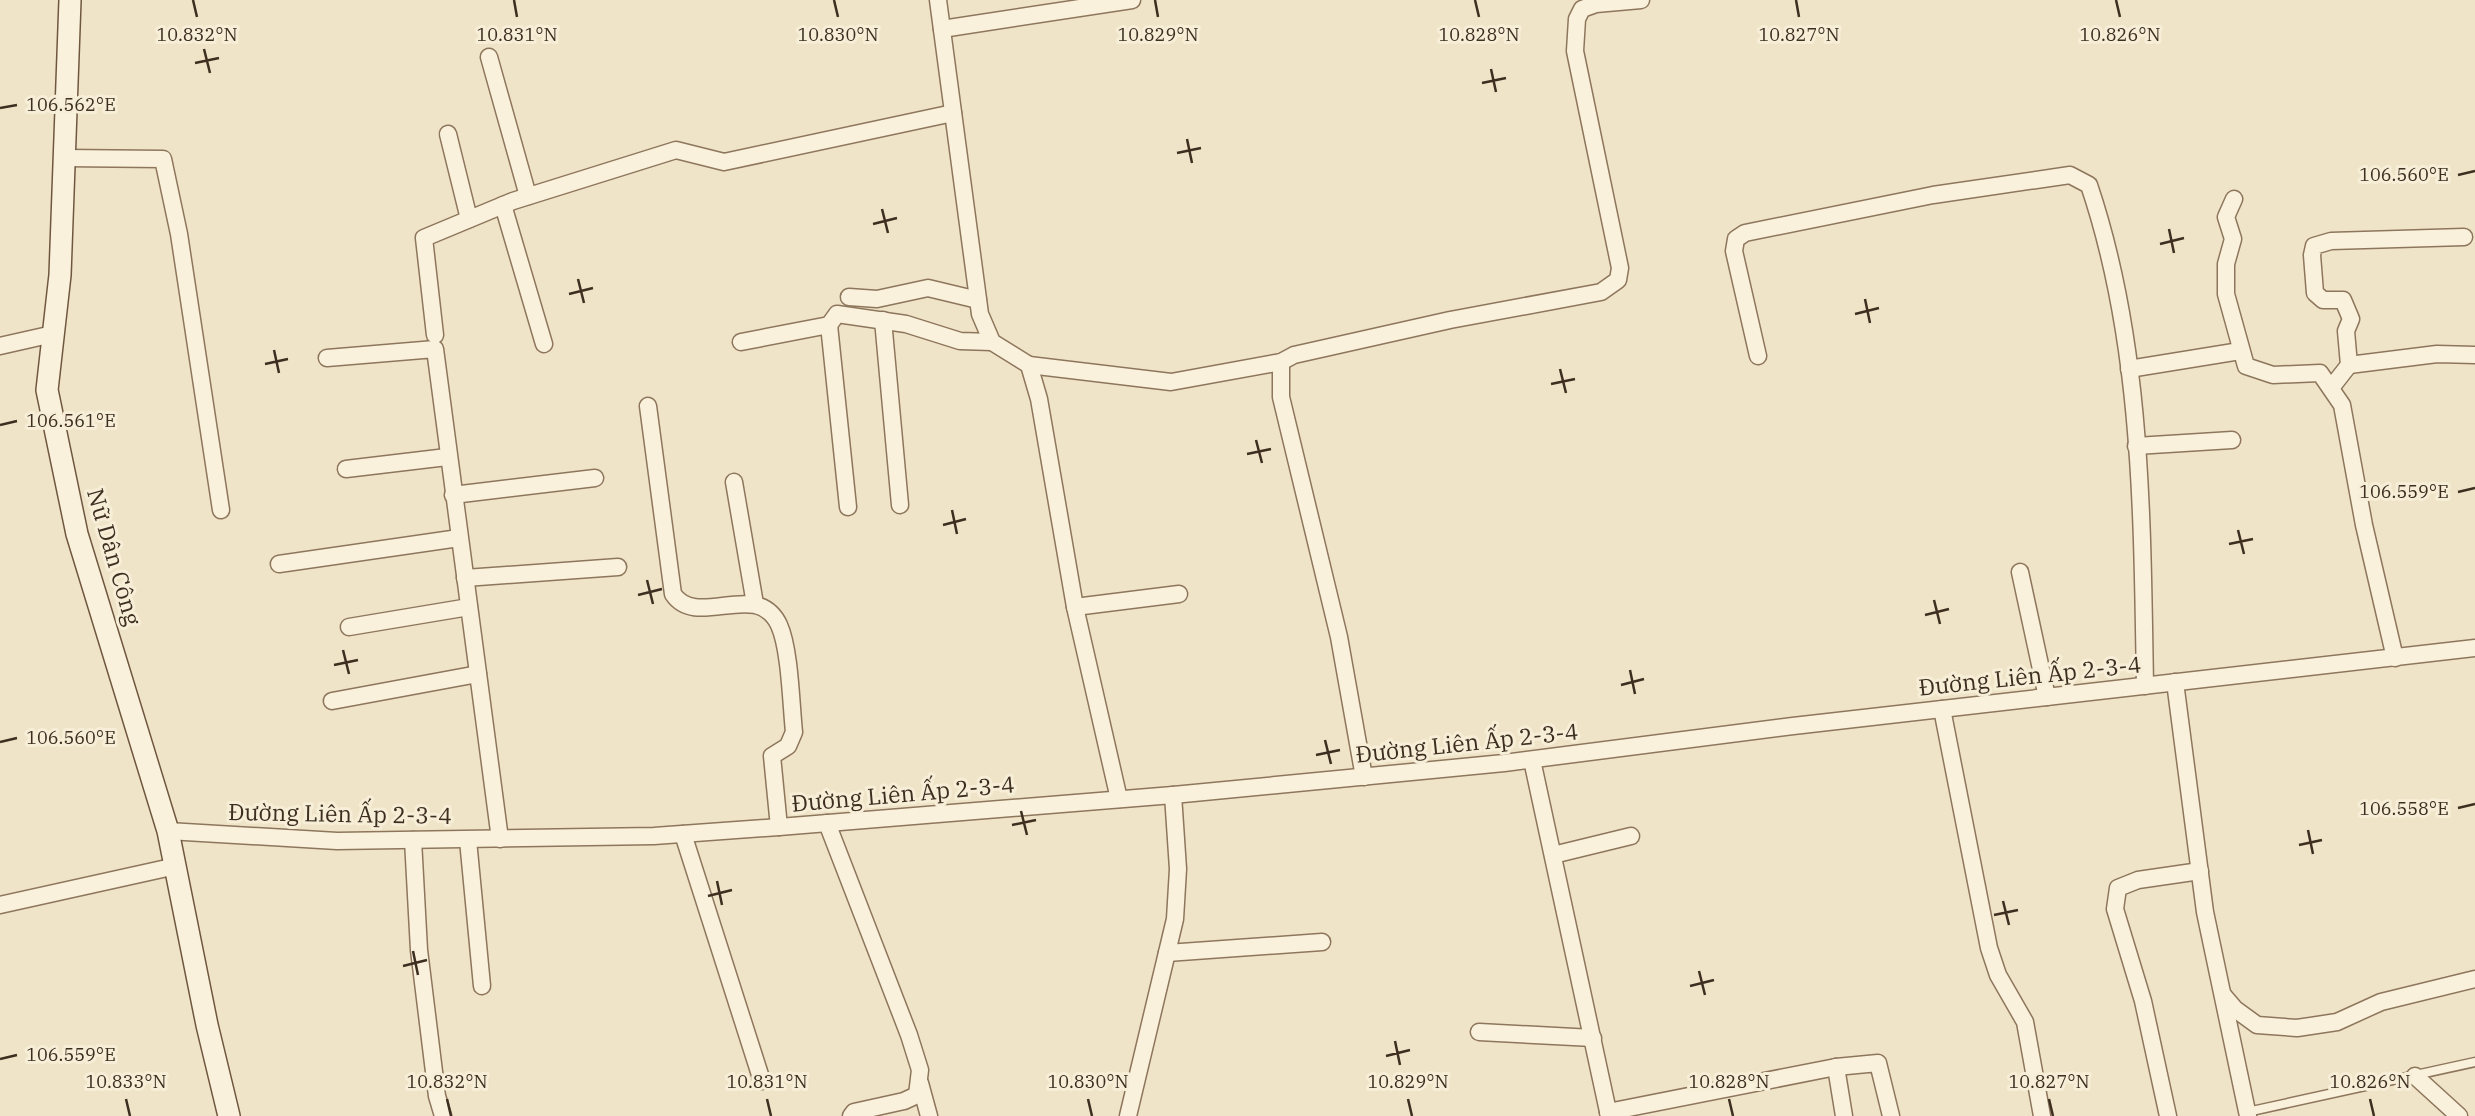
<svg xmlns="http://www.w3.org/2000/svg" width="2475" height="1116" font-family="'IBM Plex Serif',serif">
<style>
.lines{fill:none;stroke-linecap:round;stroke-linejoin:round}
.lane-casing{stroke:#8d765c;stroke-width:11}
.street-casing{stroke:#8d765c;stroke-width:19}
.secondary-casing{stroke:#6f573f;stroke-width:24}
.lane{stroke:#faf1dc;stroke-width:8}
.street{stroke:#faf1dc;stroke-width:16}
.secondary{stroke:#faf1dc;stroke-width:21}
.ticks{fill:none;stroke:#3d2e20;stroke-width:2.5}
.labels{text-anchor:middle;stroke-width:6;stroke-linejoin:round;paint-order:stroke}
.street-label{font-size:23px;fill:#3d2e20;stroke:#f7eed8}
.ticks-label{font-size:18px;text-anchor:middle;fill:#3d2e20;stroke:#f7eed8;stroke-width:6;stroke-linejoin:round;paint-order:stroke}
</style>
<rect width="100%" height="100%" fill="#f0e4c8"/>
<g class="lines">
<defs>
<path id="lane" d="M 2247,1112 L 2475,1062"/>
<g id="street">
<path d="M 938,0 L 980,314 L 992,342 L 1029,365 L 1039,399 L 1075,607 L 1119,799"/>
<path d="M 942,29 L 1132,0"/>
<path d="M 489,57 L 528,196"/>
<path d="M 448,134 L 469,219"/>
<path d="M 64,158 L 163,159 L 179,234 L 221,510"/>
<path d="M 2234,199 L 2226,217 L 2233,239 L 2226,264 L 2226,294 L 2246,366 L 2273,375 L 2320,373 L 2342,405 L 2364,525 L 2395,658"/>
<path d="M 503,205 L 544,344"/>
<path d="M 849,297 L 877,299 L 928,288 L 978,300"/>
<path d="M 883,320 L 900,505"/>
<path d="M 829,325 L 848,507"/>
<path d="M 435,335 L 424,238 L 513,201 L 676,150 L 724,162 L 953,113"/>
<path d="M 741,342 L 829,325 L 837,314 L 906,324 L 960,341 L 992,342"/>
<path d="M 0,346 L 53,334"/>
<path d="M 1758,356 L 1734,251 L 1736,239 L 1745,233 L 1933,195 L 2070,175 L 2089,185 C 2143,345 2142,519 2145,686"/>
<path d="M 327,358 L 435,349 L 500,839"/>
<path d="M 1281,362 L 1281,397 L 1339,637 L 1364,777"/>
<path d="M 1029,365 L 1171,382 L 1281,362 L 1294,355 L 1450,320 L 1601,292 L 1618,280 L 1620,268 L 1575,51 L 1577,19 L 1582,9 L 1596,4 L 1641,0"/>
<path d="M 2349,365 L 2437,354 L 2475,355"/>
<path d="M 2129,369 L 2240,351"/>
<path d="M 2331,388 L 2349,365 L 2346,331 L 2351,319 L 2343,300 L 2323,300 L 2315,293 L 2312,255 L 2314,246 L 2331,241 L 2464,237"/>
<path d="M 648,406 L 673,594 C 697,630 757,578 779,625 C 790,649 791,704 794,732 L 788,746 L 772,756 L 779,827"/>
<path d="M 2136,446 L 2232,440"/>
<path d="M 346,469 L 447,457"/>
<path d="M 734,482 L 755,604"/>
<path d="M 453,495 L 595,478"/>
<path d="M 279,564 L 459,538"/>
<path d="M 2020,572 L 2047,697"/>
<path d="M 465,578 L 618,567"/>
<path d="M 1075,607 L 1179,594"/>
<path d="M 349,627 L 469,607"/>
<path d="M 2175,682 L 2205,912 L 2248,1116"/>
<path d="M 332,701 L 478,674"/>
<path d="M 1942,709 L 1989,948 L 1998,975 L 2025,1022 L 2042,1116"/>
<path d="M 1532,760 L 1609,1116"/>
<path d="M 827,823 L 909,1035 L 920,1070 L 917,1095 L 904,1101 L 854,1112 L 851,1116"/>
<path d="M 168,831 L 337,841 L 654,836 L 779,827 L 1173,795 L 1504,763 L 1793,726 L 2475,648"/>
<path d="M 683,834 L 762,1081"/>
<path d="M 413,840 L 419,950 L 437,1096 L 443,1116"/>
<path d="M 468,840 L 482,986"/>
<path d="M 1553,855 L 1631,836"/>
<path d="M 0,905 L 176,866"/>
<path d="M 1167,953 L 1322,942"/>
<path d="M 2223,995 L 2235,1009 L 2257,1025 L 2297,1028 L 2337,1022 L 2381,1002 L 2475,979"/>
<path d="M 1479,1032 L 1593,1038"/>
<path d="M 1836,1067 L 1844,1116"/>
<path d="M 2415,1076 L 2459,1116"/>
<path d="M 920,1083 L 929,1116"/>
<path d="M 1608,1112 L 1836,1067 L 1878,1063 L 1891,1116"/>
<path d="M 1128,1116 L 1175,919 L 1178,869 L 1173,795"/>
<path d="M 2168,1116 L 2143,1001 L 2115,909 L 2118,888 L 2138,880 L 2200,871"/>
</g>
<path id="secondary" d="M 70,0 L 60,275 L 47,390 L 77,534 L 168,831 L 207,1025 L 229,1116"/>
</defs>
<use href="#lane" class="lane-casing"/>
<use href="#street" class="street-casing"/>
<use href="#secondary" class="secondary-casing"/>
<use href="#lane" class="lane"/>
<use href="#street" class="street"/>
<use href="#secondary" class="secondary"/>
</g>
<path class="ticks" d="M 193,0 L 197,17M 514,0 L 517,17M 834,0 L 838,17M 1155,0 L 1158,17M 1475,0 L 1479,17M 1796,0 L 1799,17M 2116,0 L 2120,17M 204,49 L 210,73M 195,63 L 219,58M 1491,69 L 1496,92M 1482,83 L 1506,78M 0,108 L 17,105M 1187,139 L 1192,163M 1177,153 L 1201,148M 2458,175 L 2475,171M 882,209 L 888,233M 873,224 L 897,218M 2169,229 L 2174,253M 2160,244 L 2184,238M 578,279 L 584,303M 569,294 L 593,288M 1865,299 L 1870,323M 1855,314 L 1879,308M 274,350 L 279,373M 265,364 L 288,359M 1560,369 L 1566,393M 1551,384 L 1575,379M 0,425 L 17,421M 1256,440 L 1262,463M 1247,454 L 1271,449M 2458,492 L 2475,488M 952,510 L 957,534M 943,525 L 966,519M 2238,530 L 2244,554M 2229,544 L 2253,539M 647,580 L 653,604M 638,595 L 662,589M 1934,600 L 1940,624M 1925,615 L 1949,609M 343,650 L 349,674M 334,665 L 358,660M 1630,670 L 1635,694M 1621,685 L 1644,679M 1325,740 L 1331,764M 0,742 L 17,738M 1316,755 L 1340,750M 2458,808 L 2475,804M 1021,811 L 1027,835M 1012,825 L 1036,820M 2308,830 L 2313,854M 2299,845 L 2322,840M 717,881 L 722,905M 708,896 L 732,890M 2003,901 L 2009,925M 1994,915 L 2018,910M 413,951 L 418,975M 403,966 L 427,960M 1699,971 L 1705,995M 1690,986 L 1714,980M 1395,1041 L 1400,1065M 1386,1056 L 1410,1050M 0,1059 L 17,1055M 126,1099 L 130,1116M 447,1099 L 451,1116M 767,1099 L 771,1116M 1088,1099 L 1092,1116M 1408,1099 L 1412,1116M 1729,1099 L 1733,1116M 2049,1099 L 2053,1116M 2370,1099 L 2374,1116"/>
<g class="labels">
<g class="street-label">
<text transform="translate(114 557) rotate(74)" y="8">Nữ Dân Công</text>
<text transform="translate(2030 676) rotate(-6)" y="8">Đường Liên Ấp 2-3-4</text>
<text transform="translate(1467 743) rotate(-6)" y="8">Đường Liên Ấp 2-3-4</text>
<text transform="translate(903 794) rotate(-5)" y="8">Đường Liên Ấp 2-3-4</text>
<text transform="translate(340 814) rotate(1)" y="8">Đường Liên Ấp 2-3-4</text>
</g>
</g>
<g class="ticks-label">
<text x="197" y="41">10.832°N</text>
<text x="517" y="41">10.831°N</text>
<text x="838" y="41">10.830°N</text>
<text x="1158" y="41">10.829°N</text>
<text x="1479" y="41">10.828°N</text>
<text x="1799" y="41">10.827°N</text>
<text x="2120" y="41">10.826°N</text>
<text x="71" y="111">106.562°E</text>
<text x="2404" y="181">106.560°E</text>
<text x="71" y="427">106.561°E</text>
<text x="2404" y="498">106.559°E</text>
<text x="71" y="744">106.560°E</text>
<text x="2404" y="815">106.558°E</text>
<text x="71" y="1061">106.559°E</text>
<text x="126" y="1088">10.833°N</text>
<text x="447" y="1088">10.832°N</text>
<text x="767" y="1088">10.831°N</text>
<text x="1088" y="1088">10.830°N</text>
<text x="1408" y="1088">10.829°N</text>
<text x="1729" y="1088">10.828°N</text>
<text x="2049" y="1088">10.827°N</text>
<text x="2370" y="1088">10.826°N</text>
</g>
</svg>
